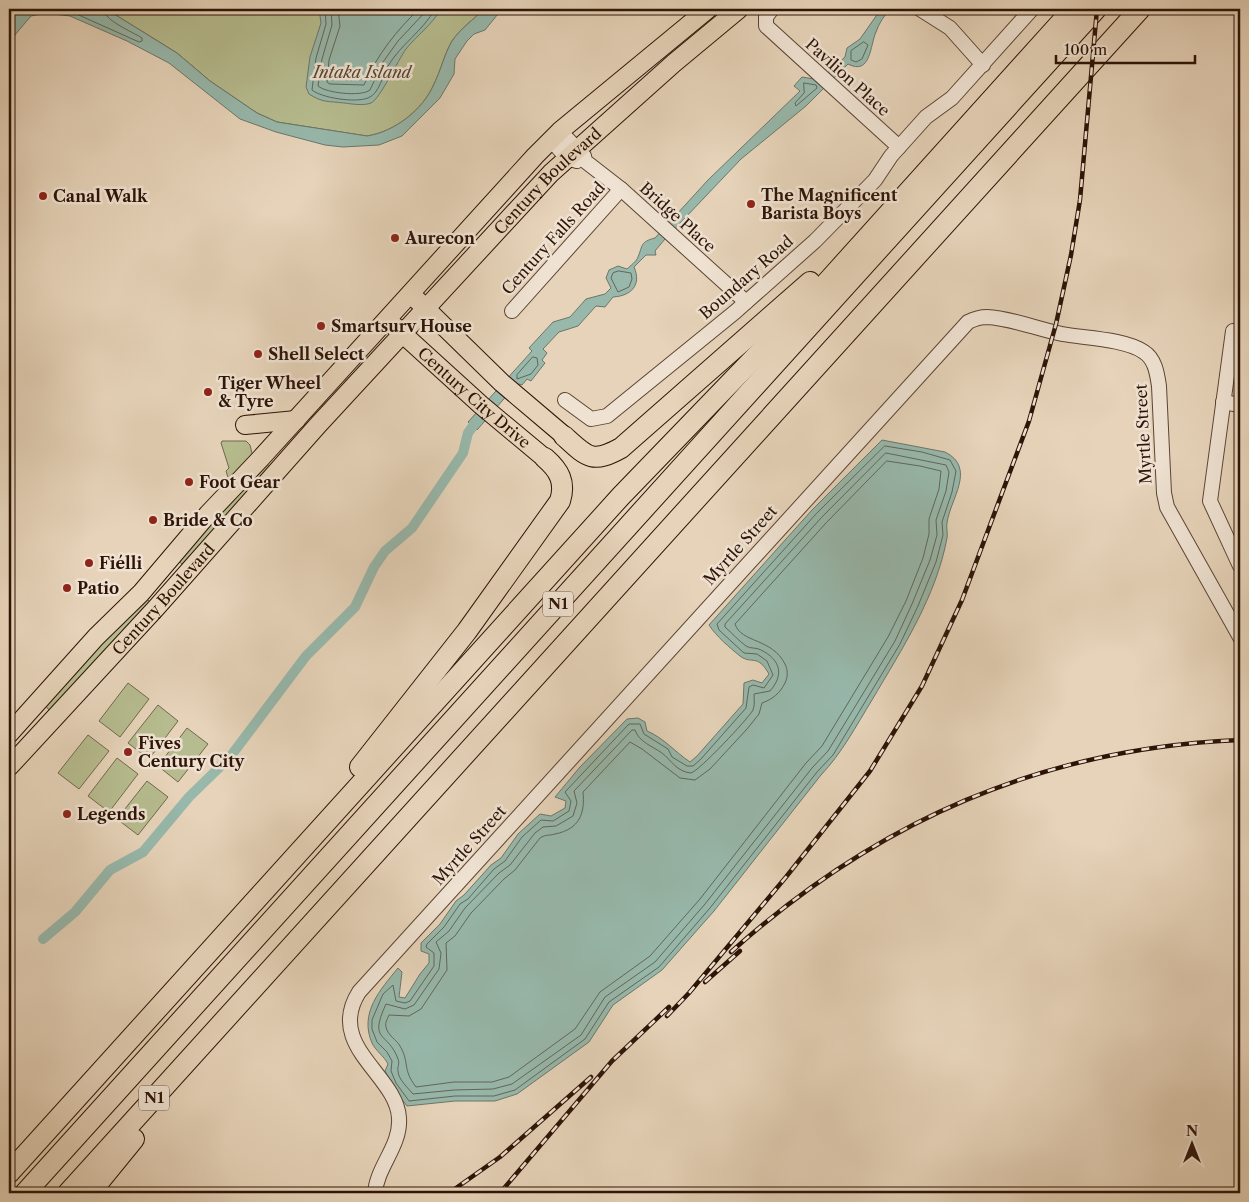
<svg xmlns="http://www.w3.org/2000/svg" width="1249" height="1202" font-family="'Libre Caslon Text',serif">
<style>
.green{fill:#b6bc8f;stroke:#72684b}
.water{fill:#97b8ab;stroke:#6d7669}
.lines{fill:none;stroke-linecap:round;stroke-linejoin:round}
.shore{stroke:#626659;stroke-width:1}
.canal{stroke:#97b8ab;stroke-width:10}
.minor-casing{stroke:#5b4434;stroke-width:16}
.major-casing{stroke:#2d1407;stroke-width:20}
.highway-casing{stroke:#2d1407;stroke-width:22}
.minor{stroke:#efe2d2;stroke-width:14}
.major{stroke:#e6d3b9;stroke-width:18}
.highway{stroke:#e6d3b9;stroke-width:20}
.rail-casing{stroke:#2d1407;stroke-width:4.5}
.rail{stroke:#efe2d2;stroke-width:2.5;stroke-dasharray:8;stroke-linecap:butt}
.poi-dot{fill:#8f2418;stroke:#efe2d2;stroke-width:2}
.labels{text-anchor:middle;stroke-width:5;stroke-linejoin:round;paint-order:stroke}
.shield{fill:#efe2d2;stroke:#675244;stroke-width:1}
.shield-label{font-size:15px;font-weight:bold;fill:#2d1407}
.park-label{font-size:16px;font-style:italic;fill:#564630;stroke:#efe2d2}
.street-label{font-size:16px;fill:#2d1407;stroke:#efe2d2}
.poi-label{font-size:16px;font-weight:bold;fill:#2d1407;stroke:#efe2d2;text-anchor:start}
</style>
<rect width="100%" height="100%" fill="#e6d3b9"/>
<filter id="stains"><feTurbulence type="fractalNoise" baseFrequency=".004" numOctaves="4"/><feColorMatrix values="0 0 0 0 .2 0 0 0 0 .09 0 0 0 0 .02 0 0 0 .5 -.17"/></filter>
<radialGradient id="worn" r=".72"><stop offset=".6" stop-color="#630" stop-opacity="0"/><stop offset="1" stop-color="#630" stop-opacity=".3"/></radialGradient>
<g class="green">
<path d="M 106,9 L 484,9 C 473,20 461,28 452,41 C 444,55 441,70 434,84 C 423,110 394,132 367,136 L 277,122 L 257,113 L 210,81 L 177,53 Z"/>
<path d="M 222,441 L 246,441 L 250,445 L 253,457 L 230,484 L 226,471 L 229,468 L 221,443 Z"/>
<path d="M 266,463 L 272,468 L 182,564 L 176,559 C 205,525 237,496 266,463 Z"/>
<path d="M 146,598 L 151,603 L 49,710 L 44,704 L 101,640 Z"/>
<path d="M 128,683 L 149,699 L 120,737 L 99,721 Z"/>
<path d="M 158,705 L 178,721 L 149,759 L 128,743 Z"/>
<path d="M 187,728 L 208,744 L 178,782 L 158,766 Z"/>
<path d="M 88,735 L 109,751 L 79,789 L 58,773 Z"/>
<path d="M 117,758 L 138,774 L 109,812 L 88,796 Z"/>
<path d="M 147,781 L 168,797 L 138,835 L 117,819 Z"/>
</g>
<g class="water">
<path d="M 9,9 L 106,9 L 177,53 L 210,81 L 257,113 L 277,122 L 367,136 C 394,132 423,110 434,84 C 441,70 444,55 452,41 C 461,28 473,20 484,9 L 502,9 L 485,30 L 474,34 L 467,41 L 455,59 L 454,74 L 440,98 L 402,136 L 379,145 L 343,147 L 325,145 L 276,132 L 240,119 L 169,63 L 127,41 L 70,16 L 46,13 L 31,16 L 9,42 Z"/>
<path d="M 319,9 L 441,9 C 431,26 417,35 406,49 C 398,60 380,99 371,103 C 363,106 353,104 344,103 C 328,101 323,103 309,94 L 306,87 L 310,57 L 321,23 Z"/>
<path d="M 881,9 L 890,9 C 884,16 879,23 876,32 C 870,45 871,76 848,64 L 806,106 L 741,159 L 665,239 L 655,251 L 656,255 L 646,255 L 634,267 C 642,285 631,296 613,297 L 605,307 L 596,306 L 578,326 L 559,332 L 543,349 L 547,353 L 542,360 L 545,363 L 531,381 L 527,379 L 522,385 L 519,384 L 515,386 L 477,430 L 468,422 L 532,351 L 529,348 L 553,322 L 570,317 L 586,299 L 605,294 L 611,288 L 606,278 L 609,270 L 618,266 L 627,269 C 630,266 637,261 638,257 C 643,245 640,242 655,238 L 708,180 L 800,91 L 794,86 L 802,77 L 820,80 L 845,57 L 847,48 L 860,39 Z"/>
<path d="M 882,440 L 945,452 C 977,468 950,499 947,523 C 946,528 948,533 947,538 C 936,597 902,649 872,700 C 856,726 842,753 821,775 L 714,911 L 662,970 L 613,1005 L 589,1042 L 517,1094 L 495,1101 L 455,1101 L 407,1106 L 392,1086 L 385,1071 L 388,1064 C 384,1056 375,1050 372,1043 C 359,1013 380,990 398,968 L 402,972 L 399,997 L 405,998 L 420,974 L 429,963 L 429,954 L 421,951 L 421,943 L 440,924 L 456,901 L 464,895 L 491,865 L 501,858 L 518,834 L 540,814 L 551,816 L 565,808 L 566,801 L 555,797 L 580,767 L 627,719 L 638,718 L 645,722 L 647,731 C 664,738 675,752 690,762 L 697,756 L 743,704 L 744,683 L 753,680 L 762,683 L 769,674 C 757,653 752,665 740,656 C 729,647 717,637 709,625 L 812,510 Z"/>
</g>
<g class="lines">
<g class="shore">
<path d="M 49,9 L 72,12 L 139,42 L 142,41 L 142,38 C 131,31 105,21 103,9"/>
<path d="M 325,9 L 326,24 L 316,58 L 312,90 C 322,98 355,103 368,98 C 379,94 383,75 388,66 C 401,44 423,31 435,9"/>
<path d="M 331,9 L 332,25 L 322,59 L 318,86 C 326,93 361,97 370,90 L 383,62 L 398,41 L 428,9"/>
<path d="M 338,9 L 340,26 L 329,60 L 327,82 L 330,84 L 364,85 C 377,55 396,31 419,9"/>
<path d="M 864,42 L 868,45 L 862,59 L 856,62 L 851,60 L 851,51 Z"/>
<path d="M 804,83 L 816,85 L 817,88 L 796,106 L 795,103 L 804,93 Z"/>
<path d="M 619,271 L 631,273 L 632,279 L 629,287 L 618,292 L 611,278 L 613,273 Z"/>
<path d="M 533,357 L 537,358 L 538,365 L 531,374 L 517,379 L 517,375 Z"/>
<path d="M 885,446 L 922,452 L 950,460 L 956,471 L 952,492 L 942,522 L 943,535 L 936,562 L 918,606 L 900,644 L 833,755 L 817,772 L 710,908 L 659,967 L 609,1002 L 585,1039 L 515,1090 L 494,1096 L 455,1096 L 409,1101 L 396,1083 L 391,1071 L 392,1061 L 387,1052 L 377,1042 L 372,1029 L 372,1020 L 383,994 L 393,985 L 396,1001 L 405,1003 L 410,1001 L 434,966 L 434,953 L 426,947 L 427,944 L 444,927 L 460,904 L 468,899 L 494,869 L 505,861 L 522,837 L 541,820 L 553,821 L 569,811 L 571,801 L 565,792 L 629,724 L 640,724 L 644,734 L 668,749 L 672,757 L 687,766 L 693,766 L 701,759 L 746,708 L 749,687 L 753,685 L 764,688 L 773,675 L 767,661 L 757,654 L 744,653 L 719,630 L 717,624 L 816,514 Z"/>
<path d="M 886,453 L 946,465 L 949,472 L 946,491 L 936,520 L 937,535 L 930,560 L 912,604 L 895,641 L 828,751 L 812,768 L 705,904 L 655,962 L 605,997 L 581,1035 L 512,1084 L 493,1089 L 454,1090 L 413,1094 C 408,1088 398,1079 398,1071 C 397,1067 400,1064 398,1059 C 388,1031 368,1043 386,1004 L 405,1009 L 414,1005 L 439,969 L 441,953 L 436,942 L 449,931 L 465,908 L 499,873 L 510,865 L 535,833 L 543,827 L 556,826 L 573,816 L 577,803 L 574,791 L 632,730 L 635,730 C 639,742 652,746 662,753 C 671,760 677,772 691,773 C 699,771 748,719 753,710 C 755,705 754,699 754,694 L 770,691 C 784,675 781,660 761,650 C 756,647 750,649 746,646 C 739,641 732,633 725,627 L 725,624 L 821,518 Z"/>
<path d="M 887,461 L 920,466 L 941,471 L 939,489 L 929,519 L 929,534 L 923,558 L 906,601 L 888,637 L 822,746 L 806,763 L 700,899 L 650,956 L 600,992 L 575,1029 L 509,1077 L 492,1082 L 454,1082 L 416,1087 C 402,1069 410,1063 400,1046 C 396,1039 388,1036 386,1027 C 385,1022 387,1020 389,1015 L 409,1016 L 421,1009 L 447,970 L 446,943 L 455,936 L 471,913 L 504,879 L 515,870 L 540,838 C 546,834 549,836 555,834 C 580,829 585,813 583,792 L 630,742 L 642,749 L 680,778 L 695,780 L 710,769 L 747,729 L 759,714 L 762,703 C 773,699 780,693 785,683 C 788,677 788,670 785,664 C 772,638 741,643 735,624 L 826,523 Z"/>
</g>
<path class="canal" d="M 43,939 L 75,912 L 110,870 L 143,852 L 189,797 L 230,757 L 306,656 L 355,607 L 374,567 L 385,551 L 412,528 L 463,453 L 468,433 L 473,426"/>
<defs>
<g id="minor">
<path d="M 772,9 L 766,17 L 766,26 L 899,147"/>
<path d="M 920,9 L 950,28 L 983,65"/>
<path d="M 560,131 L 584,156 L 585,161 L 621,189 L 746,302"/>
<path d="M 551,140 L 567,158 L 577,161"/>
<path d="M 512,311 L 621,189"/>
<path d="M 1233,331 L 1210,501 L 1240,566"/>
<path d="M 565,400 L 591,419 L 607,416 L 735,312 L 815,241 L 875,180 L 891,156 L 926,117 L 952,98 L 1032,9"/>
<path d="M 1223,402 L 1240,405"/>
<path d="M 375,1193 C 377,1166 401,1146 399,1118 C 397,1075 325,1046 359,992 L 968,322 C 974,319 980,317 987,317 C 1011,318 1037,329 1062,334 C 1084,338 1126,339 1144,352 C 1155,359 1157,373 1159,386 L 1164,493 L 1167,507 L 1240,637"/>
</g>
<g id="major">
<path d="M 417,300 L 502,383 L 561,433"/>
<path id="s1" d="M 393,325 L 481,405 L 541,455"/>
<path d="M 245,425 L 296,420"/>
<path d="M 9,734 L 96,637 L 141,593 L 208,514 L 261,458 L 535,156 L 560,131 L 708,9"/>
<path id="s2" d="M 9,767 L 156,608 L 318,425 L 551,173 L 674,63 L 739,9"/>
</g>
<g id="highway">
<path d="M 564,436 C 587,457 592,464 621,448 L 810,282"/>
<path d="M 360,767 L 467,631 L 560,501 C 566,482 559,470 545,458"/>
<path d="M 9,1173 L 621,496 L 818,292 L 1073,9"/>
<path d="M 25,1193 L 1096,9"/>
<path d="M 68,1193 L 1140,9"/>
<path d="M 90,1193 L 134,1139"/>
</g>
</defs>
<use href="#minor" class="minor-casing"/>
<use href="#major" class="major-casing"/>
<use href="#highway" class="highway-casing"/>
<use href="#minor" class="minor"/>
<use href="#major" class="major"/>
<use href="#highway" class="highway"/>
<defs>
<g id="rail">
<path d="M 731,952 C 877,821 1043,748 1240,740"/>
<path d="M 705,982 L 740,951"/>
<path d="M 667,1016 L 689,993 L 786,877 L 870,771 L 922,686 L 962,600 L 1029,421 L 1056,324 L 1071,255 L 1080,200 L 1097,9"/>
<path d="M 449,1193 L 500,1157 L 591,1077"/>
<path d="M 500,1193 L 612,1061 L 669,1007"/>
</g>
</defs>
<use href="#rail" class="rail-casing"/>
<use href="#rail" class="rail"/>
</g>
<g class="poi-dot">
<circle cx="43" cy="196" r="5"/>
<circle cx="751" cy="204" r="5"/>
<circle cx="395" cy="238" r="5"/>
<circle cx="321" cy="326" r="5"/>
<circle cx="258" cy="354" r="5"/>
<circle cx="208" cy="392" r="5"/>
<circle cx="189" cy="482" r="5"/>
<circle cx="153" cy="520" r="5"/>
<circle cx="89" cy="563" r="5"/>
<circle cx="67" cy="588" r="5"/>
<circle cx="128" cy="752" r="5"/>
<circle cx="67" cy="814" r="5"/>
</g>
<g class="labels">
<g class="shield">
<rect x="543" y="591.5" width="30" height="25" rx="4"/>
<rect x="139" y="1085.5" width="30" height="25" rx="4"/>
</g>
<g class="shield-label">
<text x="558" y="609">N1</text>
<text x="154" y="1103">N1</text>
</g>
<g class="park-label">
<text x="362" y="78">Intaka Island</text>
</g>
<g class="street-label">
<text transform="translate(848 77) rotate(42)" y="6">Pavilion Place</text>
<text dy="6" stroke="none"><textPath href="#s2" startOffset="796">Century Boulevard</textPath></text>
<text transform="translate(678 217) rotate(42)" y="6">Bridge Place</text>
<text transform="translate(553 238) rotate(-48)" y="6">Century Falls Road</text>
<text transform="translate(746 277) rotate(-41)" y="6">Boundary Road</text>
<text dy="6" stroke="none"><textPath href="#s1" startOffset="109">Century City Drive</textPath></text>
<text transform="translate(1143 434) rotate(-93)" y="6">Myrtle Street</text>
<text transform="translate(740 545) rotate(-48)" y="6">Myrtle Street</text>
<text dy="6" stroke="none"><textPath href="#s2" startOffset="228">Century Boulevard</textPath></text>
<text transform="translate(469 845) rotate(-48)" y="6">Myrtle Street</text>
</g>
<g class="poi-label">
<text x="761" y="201">The Magnificent<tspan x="761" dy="18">Barista Boys</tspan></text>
<text x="53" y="202">Canal Walk</text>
<text x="405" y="244">Aurecon</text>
<text x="331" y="332">Smartsurv House</text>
<text x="268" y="360">Shell Select</text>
<text x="218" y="389">Tiger Wheel<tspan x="218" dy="18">&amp; Tyre</tspan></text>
<text x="199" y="488">Foot Gear</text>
<text x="163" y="526">Bride &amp; Co</text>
<text x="99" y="569">Fiélli</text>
<text x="77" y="594">Patio</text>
<text x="138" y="749">Fives<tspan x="138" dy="18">Century City</tspan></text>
<text x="77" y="820">Legends</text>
</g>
</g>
<rect width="1249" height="1202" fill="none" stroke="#e6d3b9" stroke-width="30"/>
<rect x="10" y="10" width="1229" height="1182" fill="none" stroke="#2d1407" stroke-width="2.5"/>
<rect x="15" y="15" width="1219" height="1172" fill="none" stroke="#2d1407"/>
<g transform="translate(1192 1144)" stroke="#efe2d2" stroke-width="4" paint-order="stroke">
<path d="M0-4L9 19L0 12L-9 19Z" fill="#2d1407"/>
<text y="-8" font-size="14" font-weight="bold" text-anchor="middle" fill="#2d1407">N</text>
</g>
<path d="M1056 55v8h139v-8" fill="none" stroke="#2d1407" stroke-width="2.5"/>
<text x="1064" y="55" font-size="15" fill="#2d1407" stroke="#efe2d2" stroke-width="4" paint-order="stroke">100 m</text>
<rect width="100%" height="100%" filter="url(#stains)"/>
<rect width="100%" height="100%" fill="url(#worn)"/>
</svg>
